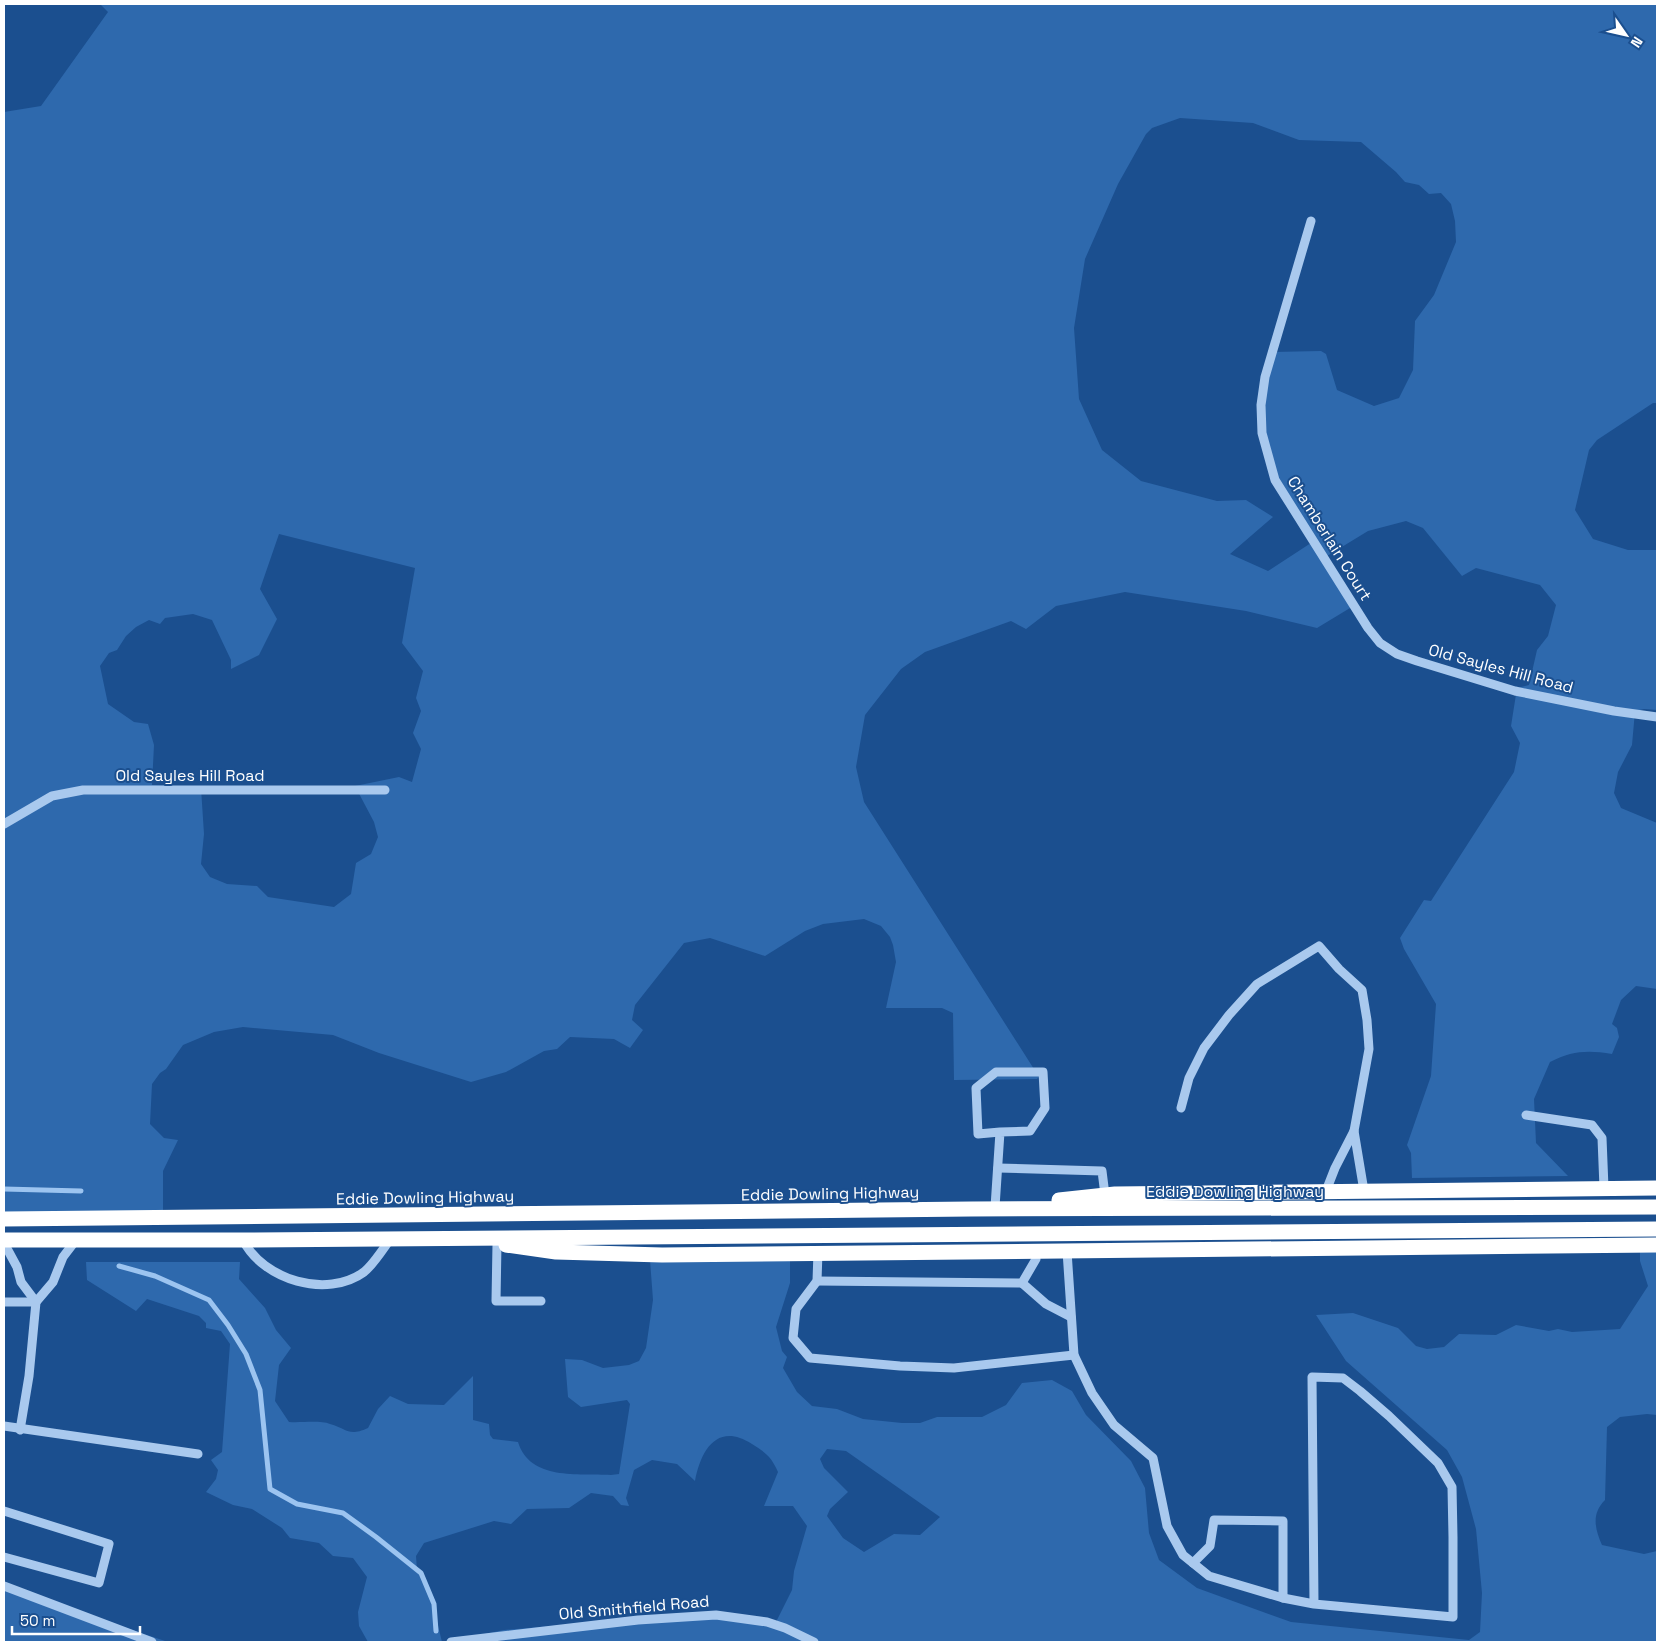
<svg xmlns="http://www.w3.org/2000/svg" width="1661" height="1646" font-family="'Space Grotesk',sans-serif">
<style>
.green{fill:#2e69ad;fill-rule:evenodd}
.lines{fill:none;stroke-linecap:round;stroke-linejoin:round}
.stream{stroke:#9cc4f0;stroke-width:5}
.minor{stroke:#a9c9ee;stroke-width:9}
.highway{stroke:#fff;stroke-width:15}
.labels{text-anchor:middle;stroke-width:4;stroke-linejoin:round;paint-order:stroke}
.street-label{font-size:16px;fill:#fff;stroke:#1b4f8f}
</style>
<rect width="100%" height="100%" fill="#1b4f8f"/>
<g class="green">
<path d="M 100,4 L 1657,4 L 1657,403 L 1653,403 L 1597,440 L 1589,450 L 1575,510 L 1593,539 L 1628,550 L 1657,550 L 1657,710 L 1644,709 L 1635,711 L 1632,745 L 1618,772 L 1614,793 L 1621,808 L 1657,823 L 1657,989 L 1636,986 L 1621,1000 L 1612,1024 L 1617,1028 L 1619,1037 L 1612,1054 C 1587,1050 1572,1051 1550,1062 L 1534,1099 L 1536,1143 L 1568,1176 L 1412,1178 L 1411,1153 L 1407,1145 L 1431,1076 L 1436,1004 L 1404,949 L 1400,938 L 1424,900 L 1431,901 L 1514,772 L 1520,743 L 1511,726 L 1517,688 L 1529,685 L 1537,650 L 1548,636 L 1556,605 L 1540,585 L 1476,568 L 1462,576 L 1423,528 L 1406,521 L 1368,531 L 1327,556 L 1355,605 L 1317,628 L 1246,611 L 1125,592 L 1056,606 L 1026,629 L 1011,621 L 925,652 L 901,669 L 865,715 L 856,767 L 864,802 L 1039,1077 L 1037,1079 L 954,1080 L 953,1013 L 942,1008 L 886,1008 L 896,962 L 893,945 L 890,937 L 881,926 L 864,919 L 823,924 L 805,931 L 765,956 L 710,938 L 684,943 L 635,1005 L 632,1020 L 643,1030 L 630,1048 L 614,1039 L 570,1037 L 557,1049 L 544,1051 L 506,1072 L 471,1082 L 379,1053 L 333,1035 L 243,1027 L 214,1032 L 183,1045 L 166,1069 L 160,1073 L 152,1084 L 150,1124 L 164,1138 L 178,1140 L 163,1171 L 163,1212 L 4,1214 L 4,112 L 41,106 L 108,12 ZM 1180,118 L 1253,123 L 1299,140 L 1361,142 L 1396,172 L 1405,182 L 1419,185 L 1429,194 L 1441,193 L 1451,204 L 1455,221 L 1456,242 L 1434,295 L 1415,321 L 1413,370 L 1399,398 L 1374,406 L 1337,390 L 1326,354 L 1321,351 L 1273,352 L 1268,376 L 1263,427 L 1275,473 L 1314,541 L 1268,571 L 1230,554 L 1273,517 L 1246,500 L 1217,501 L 1141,481 L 1102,450 L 1079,399 L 1074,328 L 1085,259 L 1118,184 L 1146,134 L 1152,128 ZM 279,534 L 415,568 L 402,643 L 423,671 L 416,698 L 421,711 L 413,733 L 421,749 L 412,782 L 399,777 L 355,786 L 374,822 L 378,837 L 371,854 L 356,863 L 351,894 L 334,907 L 268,897 L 257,886 L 227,884 L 210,877 L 201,864 L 204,834 L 201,788 L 152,785 L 154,745 L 148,724 L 134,722 L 108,704 L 100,666 L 109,653 L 117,650 L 126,636 L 136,627 L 149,620 L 160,624 L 165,618 L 193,614 L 212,620 L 231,660 L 231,669 L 259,655 L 277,619 L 260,589 Z"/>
<path d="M 1657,1246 L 1657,1415 L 1647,1414 L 1620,1417 L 1607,1427 L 1605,1500 C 1591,1514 1595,1529 1602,1545 L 1644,1554 L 1657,1551 L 1657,1642 L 445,1642 L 504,1630 L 691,1614 L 776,1622 L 792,1590 L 794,1571 L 807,1526 L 793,1506 L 764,1506 L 778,1472 C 771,1456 766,1453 752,1444 C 718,1422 701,1449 695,1481 L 677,1464 L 652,1460 L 634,1470 L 626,1498 L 629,1506 L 621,1505 L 613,1496 L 591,1493 L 569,1508 L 527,1509 L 511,1524 L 494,1521 L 424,1543 L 416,1556 L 417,1570 L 431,1597 L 442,1642 L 368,1642 L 359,1626 L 358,1612 L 367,1577 L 353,1558 L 333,1556 L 319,1543 L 290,1538 L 282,1528 L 252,1509 L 233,1505 L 206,1492 L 216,1479 L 218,1470 L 211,1460 L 222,1452 L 230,1344 L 221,1331 L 206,1328 L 206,1323 L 199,1316 L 147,1299 L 136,1311 L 87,1280 L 86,1262 L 240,1262 L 239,1279 L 265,1308 L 276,1330 L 291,1348 L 279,1365 L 275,1401 L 289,1422 C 301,1423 320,1420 330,1424 C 348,1429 348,1437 368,1428 L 378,1409 L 390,1396 L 408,1404 L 444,1405 L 473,1376 L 473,1420 L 489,1424 L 490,1435 L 493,1439 L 518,1442 C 530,1481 578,1473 611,1475 L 619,1474 L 630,1404 L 627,1400 L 581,1407 L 568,1397 L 565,1359 L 582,1360 L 603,1368 L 629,1365 L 639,1361 L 646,1348 L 653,1300 L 650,1260 L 790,1260 L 790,1283 L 776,1327 L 782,1351 L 787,1357 L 783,1368 L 797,1392 L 812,1406 L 837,1409 L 863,1419 L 902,1423 L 920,1423 L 937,1417 L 982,1417 L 1006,1405 L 1022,1383 L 1052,1380 L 1072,1391 L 1086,1415 L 1131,1461 L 1145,1488 L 1149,1533 L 1159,1560 L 1197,1588 L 1291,1622 L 1469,1640 L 1480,1632 L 1482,1593 L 1476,1529 L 1462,1477 L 1447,1450 L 1346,1361 L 1316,1315 L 1353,1313 L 1398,1328 L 1416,1346 L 1427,1349 L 1444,1347 L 1459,1334 L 1496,1335 L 1516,1325 L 1549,1331 L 1558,1329 L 1572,1332 L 1620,1329 L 1648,1286 L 1640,1261 L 1640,1251 ZM 827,1449 L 846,1451 L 940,1517 L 920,1535 L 894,1534 L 864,1552 L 843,1538 L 827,1516 L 830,1509 L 848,1492 L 824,1468 L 820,1459 Z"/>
<path d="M 4,1587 L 168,1642 L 4,1642 Z"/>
</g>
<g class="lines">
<g class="stream">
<path d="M 4,1189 L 81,1191"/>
<path d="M 119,1266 L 155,1276 L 209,1300 L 228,1325 L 246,1354 L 260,1390 L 270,1489 L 297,1504 L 343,1513 L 376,1537 L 421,1573 L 434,1604 L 436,1631"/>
</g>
<g class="minor">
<path d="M 1311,221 L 1265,377 L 1261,405 L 1262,433 L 1275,480 L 1368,628 L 1380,643 L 1397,654 L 1417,661 L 1515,691 L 1614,711 L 1657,717"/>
<path d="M 4,824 L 52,796 L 83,790 L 385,790"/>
<path d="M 1181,1108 L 1189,1078 L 1204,1048 L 1229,1015 L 1257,984 L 1319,946 L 1339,969 L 1362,990 L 1367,1020 L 1369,1049 L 1354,1131"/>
<path d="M 1526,1115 L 1592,1125 L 1602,1138 L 1604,1188"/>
<path d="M 998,1168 L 1102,1171 L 1105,1195"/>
<path d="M 1326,1191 L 1335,1168 L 1354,1131 L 1364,1191"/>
<path d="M 995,1207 L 1000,1132 L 978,1134 L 976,1088 L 996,1072 L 1043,1072 L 1045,1108 L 1030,1131 L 1000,1132"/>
<path d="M 243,1240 C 263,1280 327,1299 364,1272 C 374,1264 383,1249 391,1238"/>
<path d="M 4,1243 L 17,1267 L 21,1282 L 36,1302"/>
<path d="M 497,1244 L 496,1301 L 541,1301"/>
<path d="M 1067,1251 L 1074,1355 L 1092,1393 L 1114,1425 L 1153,1458 L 1167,1526 L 1183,1555 L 1209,1576 L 1283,1598 L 1314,1604 L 1453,1617 L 1453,1537 L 1452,1487 L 1438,1463 L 1389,1416 L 1360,1391 L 1343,1378 L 1312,1377 L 1314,1604"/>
<path d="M 818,1252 L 817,1281 L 796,1309 L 793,1338 L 810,1358 L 900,1366 L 954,1368 L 1074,1355"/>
<path d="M 817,1281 L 1022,1283 L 1036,1259 L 1035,1250"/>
<path d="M 1022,1283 L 1046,1304 L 1071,1317"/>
<path d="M 4,1302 L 36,1302"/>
<path d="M 4,1426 L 198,1454"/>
<path d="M 20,1430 L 29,1376 L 36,1302 L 53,1282 L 63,1257 L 76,1240"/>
<path d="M 4,1511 L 109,1544 L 99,1583 L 4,1557"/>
<path d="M 1193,1563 L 1210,1546 L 1214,1520 L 1283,1521 L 1283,1598"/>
<path d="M 4,1586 L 152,1642"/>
<path d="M 451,1642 L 638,1620 L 716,1615 L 767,1622 L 785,1628 L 814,1642"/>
</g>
<g class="highway">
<path d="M 1059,1200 L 1115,1194 L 1657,1188"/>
<path d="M 4,1219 L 971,1209 L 1657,1207"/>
<path d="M 4,1240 L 243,1240 L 1657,1229"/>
<path d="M 506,1245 L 556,1252 L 662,1255 L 1657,1245"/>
</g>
</g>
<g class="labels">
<g class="street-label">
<text transform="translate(1330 538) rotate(58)" y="6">Chamberlain Court</text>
<text transform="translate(1501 668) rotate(15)" y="6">Old Sayles Hill Road</text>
<text x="190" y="781">Old Sayles Hill Road</text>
<text x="1235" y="1197">Eddie Dowling Highway</text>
<text transform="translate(830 1193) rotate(-1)" y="6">Eddie Dowling Highway</text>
<text transform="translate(425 1197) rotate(-1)" y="6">Eddie Dowling Highway</text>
<text transform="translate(634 1607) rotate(-5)" y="6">Old Smithfield Road</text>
</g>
</g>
<rect width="1661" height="1646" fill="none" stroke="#ffffff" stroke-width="10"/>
<g transform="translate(1626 35) rotate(124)" stroke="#1b4f8f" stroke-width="4" paint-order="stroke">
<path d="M0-4L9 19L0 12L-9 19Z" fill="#ffffff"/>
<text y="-8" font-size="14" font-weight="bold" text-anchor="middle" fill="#ffffff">N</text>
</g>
<path d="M12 1626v8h128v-8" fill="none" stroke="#ffffff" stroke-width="2.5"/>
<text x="20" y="1626" font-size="15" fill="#ffffff" stroke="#1b4f8f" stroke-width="4" paint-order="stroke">50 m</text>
</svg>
